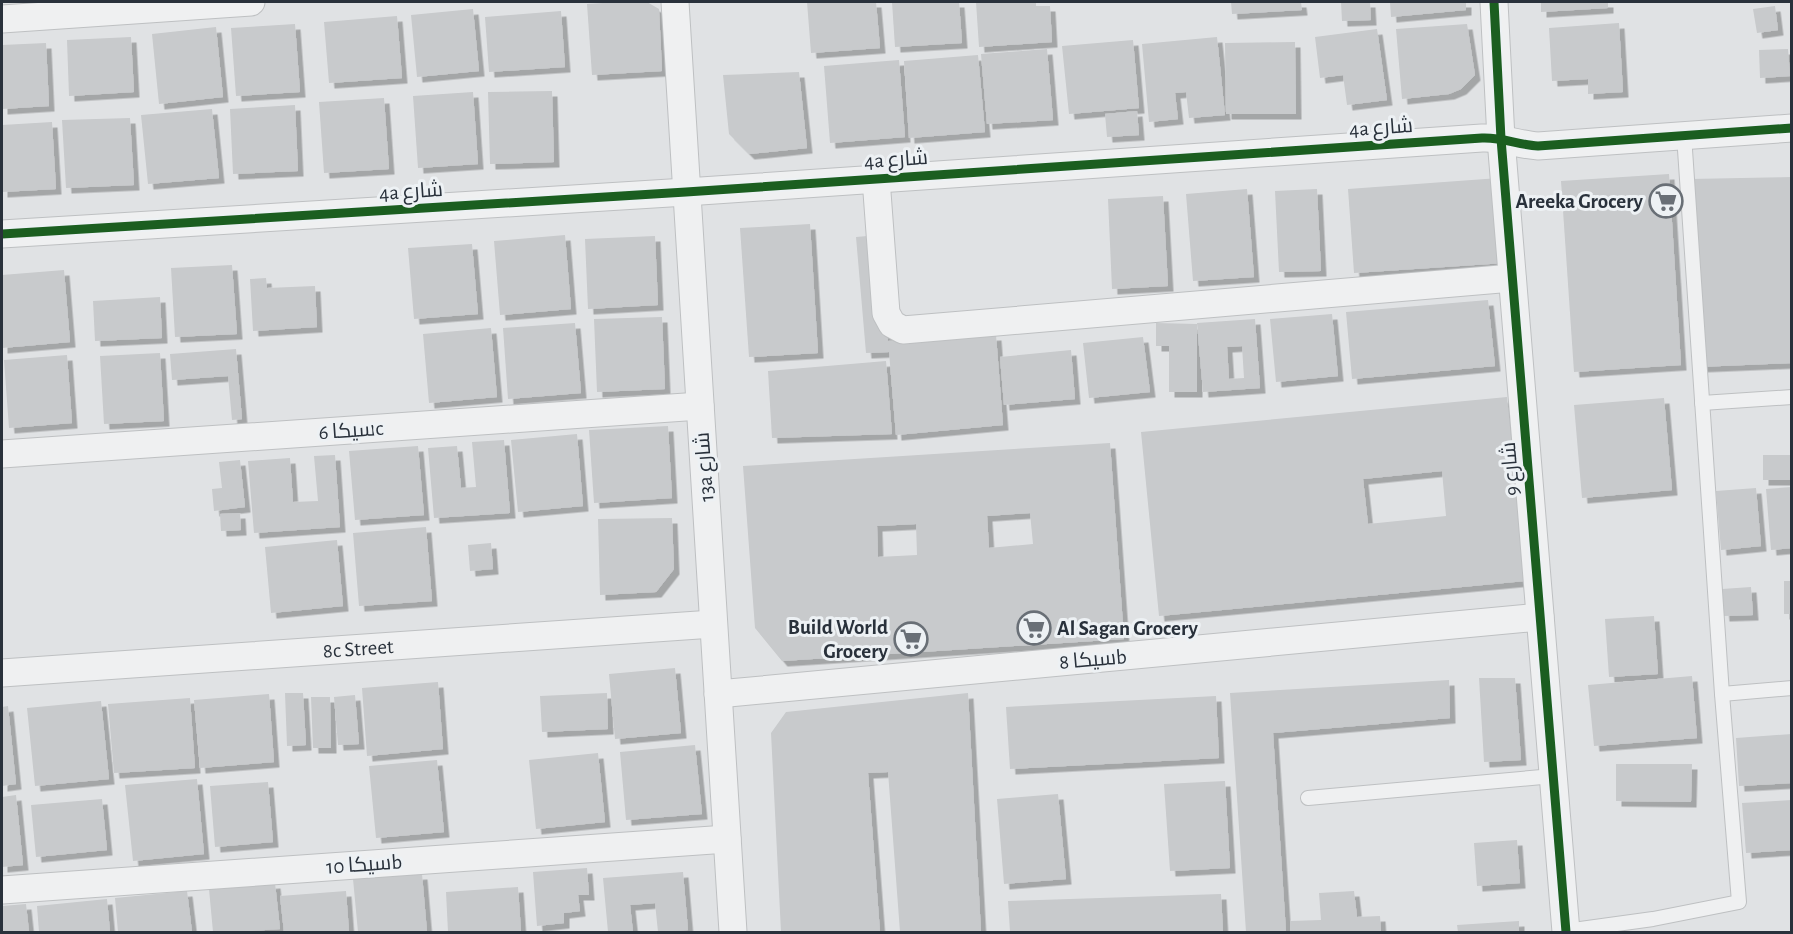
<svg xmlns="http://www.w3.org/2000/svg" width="1793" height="934" font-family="'Alegreya Sans',Cairo,sans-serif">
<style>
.building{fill:#c8cacc;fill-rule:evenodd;filter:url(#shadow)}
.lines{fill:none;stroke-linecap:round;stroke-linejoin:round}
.service-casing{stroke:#bec0c2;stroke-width:16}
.minor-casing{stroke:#bec0c2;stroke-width:29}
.service{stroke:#eff0f1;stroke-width:14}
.minor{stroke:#eff0f1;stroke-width:27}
.cycleway-casing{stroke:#edf1f4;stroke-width:13}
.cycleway{stroke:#1b5e20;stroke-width:9}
.labels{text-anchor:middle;stroke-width:6;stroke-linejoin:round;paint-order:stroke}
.street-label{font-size:21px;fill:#29313b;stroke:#edf1f4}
.poi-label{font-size:21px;font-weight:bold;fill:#29313b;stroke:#edf1f4;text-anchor:end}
</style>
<defs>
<filter id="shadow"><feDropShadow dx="5.5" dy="5.5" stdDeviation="0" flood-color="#0004"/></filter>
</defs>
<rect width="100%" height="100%" fill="#e0e2e4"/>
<g class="building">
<path d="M 619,2 L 647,2 L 659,9 L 662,71 L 592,75 L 587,4 Z"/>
<path d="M 807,2 L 876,2 L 880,48 L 811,53 Z"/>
<path d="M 892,2 L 959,2 L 962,43 L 895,47 Z"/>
<path d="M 976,2 L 1036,2 L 1036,6 L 1050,6 L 1052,42 L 979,47 Z"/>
<path d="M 1231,2 L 1301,2 L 1302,10 L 1232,14 Z"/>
<path d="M 1341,2 L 1370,2 L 1371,20 L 1342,21 Z"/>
<path d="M 1390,2 L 1466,2 L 1466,10 L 1391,17 Z"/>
<path d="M 1541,2 L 1608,2 L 1608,8 L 1541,12 Z"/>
<path d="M 1775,6 L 1778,30 L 1757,33 L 1753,9 Z"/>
<path d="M 473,9 L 479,71 L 417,77 L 411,15 Z"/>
<path d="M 561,11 L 565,67 L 489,72 L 485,17 Z"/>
<path d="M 397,16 L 402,78 L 329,83 L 324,22 Z"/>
<path d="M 1619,23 L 1623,92 L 1588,94 L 1588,79 L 1552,81 L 1549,28 Z"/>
<path d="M 295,24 L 300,92 L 236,96 L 231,28 Z"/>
<path d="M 1467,24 L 1475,75 L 1461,89 L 1449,94 L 1402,99 L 1396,29 Z"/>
<path d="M 216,27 L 223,97 L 159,104 L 152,34 Z"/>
<path d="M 1377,29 L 1387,100 L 1347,105 L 1343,75 L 1320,78 L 1315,37 Z"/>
<path d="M 131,37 L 134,92 L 69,96 L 67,40 Z"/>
<path d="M 1217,37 L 1225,115 L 1189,118 L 1186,92 L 1175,93 L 1178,119 L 1149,122 L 1142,44 Z"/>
<path d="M 1133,40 L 1139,108 L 1069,114 L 1062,46 Z"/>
<path d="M 1295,42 L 1296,114 L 1226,114 L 1225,43 Z"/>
<path d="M 46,43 L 49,106 L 2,109 L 2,45 Z"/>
<path d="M 1047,49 L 1053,120 L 987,124 L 981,54 Z"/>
<path d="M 1788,49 L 1790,76 L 1760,78 L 1759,50 Z"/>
<path d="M 978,55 L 985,132 L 909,138 L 904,61 Z"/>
<path d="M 899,60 L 905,137 L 830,143 L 824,66 Z"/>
<path d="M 799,72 L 807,148 L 749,154 L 729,134 L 723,75 Z"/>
<path d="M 552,91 L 554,162 L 490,164 L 488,92 Z"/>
<path d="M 473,92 L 478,164 L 418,168 L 413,96 Z"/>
<path d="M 384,98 L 389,169 L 324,173 L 319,102 Z"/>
<path d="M 295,105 L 298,171 L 233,174 L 230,109 Z"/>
<path d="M 212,109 L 219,178 L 148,184 L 141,115 Z"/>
<path d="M 1137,111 L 1139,135 L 1107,137 L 1105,114 Z"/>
<path d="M 130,118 L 134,185 L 66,188 L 62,120 Z"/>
<path d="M 52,122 L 56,189 L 2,192 L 2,125 Z"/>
<path d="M 1669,174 L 1681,365 L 1574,372 L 1561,181 Z"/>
<path d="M 1792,177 L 1792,363 L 1698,367 L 1690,179 Z"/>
<path d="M 1499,178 L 1505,263 L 1354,273 L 1348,189 Z"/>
<path d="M 1247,189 L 1254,277 L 1193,281 L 1186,194 Z"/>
<path d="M 1317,189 L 1321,271 L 1279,272 L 1275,191 Z"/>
<path d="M 1163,196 L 1168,286 L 1112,289 L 1108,199 Z"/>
<path d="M 810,224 L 818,353 L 749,357 L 740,228 Z"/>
<path d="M 565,235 L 571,309 L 500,315 L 494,241 Z"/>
<path d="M 879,235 L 888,341 L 996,335 L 1003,425 L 896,435 L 889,352 L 866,353 L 856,237 Z"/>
<path d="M 655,236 L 658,305 L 588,309 L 585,239 Z"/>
<path d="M 472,244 L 478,314 L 414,319 L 408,248 Z"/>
<path d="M 232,265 L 237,334 L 175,337 L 171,268 Z"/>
<path d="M 64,270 L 70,342 L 2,348 L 2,275 Z"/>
<path d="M 266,278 L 267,288 L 315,286 L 317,327 L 253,331 L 250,279 Z"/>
<path d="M 160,297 L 162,338 L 95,341 L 93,301 Z"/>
<path d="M 1488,300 L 1495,366 L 1352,379 L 1346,312 Z"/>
<path d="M 1332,314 L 1338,376 L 1276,382 L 1270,319 Z"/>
<path d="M 662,317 L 665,389 L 597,392 L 594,319 Z"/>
<path d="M 1255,319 L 1260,388 L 1203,392 L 1197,323 ZM 1242,346 L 1244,378 L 1229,379 L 1227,347 Z"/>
<path d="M 575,323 L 581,393 L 508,399 L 503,328 Z"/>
<path d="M 1156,323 L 1197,324 L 1197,392 L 1169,392 L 1169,346 L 1156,346 Z"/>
<path d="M 491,328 L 497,397 L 429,403 L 423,334 Z"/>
<path d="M 1143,337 L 1150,392 L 1089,398 L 1083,343 Z"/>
<path d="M 236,349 L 242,419 L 232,420 L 228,376 L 172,380 L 170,354 Z"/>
<path d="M 1071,350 L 1075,399 L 1004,405 L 1000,357 Z"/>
<path d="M 160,353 L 164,421 L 104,424 L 100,356 Z"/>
<path d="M 67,355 L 72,423 L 9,428 L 4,360 Z"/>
<path d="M 886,361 L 892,434 L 772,438 L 768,371 Z"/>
<path d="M 1507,397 L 1525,581 L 1159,616 L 1141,432 ZM 1442,471 L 1446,516 L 1368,524 L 1363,479 Z"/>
<path d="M 1664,398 L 1672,490 L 1582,498 L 1574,405 Z"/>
<path d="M 668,426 L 672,498 L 594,503 L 589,430 Z"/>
<path d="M 577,434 L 583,506 L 518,512 L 511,440 Z"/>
<path d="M 504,440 L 510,513 L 434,518 L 428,448 L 457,446 L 461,488 L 476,487 L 472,442 Z"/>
<path d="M 1110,443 L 1124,639 L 782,661 L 755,628 L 743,466 ZM 1030,513 L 1033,544 L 989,548 L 987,516 ZM 916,524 L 917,555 L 878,557 L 877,526 Z"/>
<path d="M 418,446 L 424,515 L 355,520 L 349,451 Z"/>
<path d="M 335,455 L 340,527 L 254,533 L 248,461 L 290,458 L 293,502 L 318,501 L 314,456 Z"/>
<path d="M 1763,455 L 1790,455 L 1791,480 L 1763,480 Z"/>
<path d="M 240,460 L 245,507 L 214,511 L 212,489 L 222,488 L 219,462 Z"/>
<path d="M 1792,487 L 1792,548 L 1771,550 L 1766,489 Z"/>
<path d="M 1756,488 L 1761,546 L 1721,550 L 1716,491 Z"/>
<path d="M 240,513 L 241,530 L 221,531 L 220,514 Z"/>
<path d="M 672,518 L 674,569 L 656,592 L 600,595 L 598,519 Z"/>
<path d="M 426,527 L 432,601 L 359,606 L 353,533 Z"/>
<path d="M 337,540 L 343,606 L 271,613 L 265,547 Z"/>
<path d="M 491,543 L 493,569 L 470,571 L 468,545 Z"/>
<rect x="1784" y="581" width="8" height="33"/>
<path d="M 1751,587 L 1753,615 L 1724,616 L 1722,589 Z"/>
<path d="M 1654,616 L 1658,674 L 1609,677 L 1605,619 Z"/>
<path d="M 675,668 L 681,733 L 615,739 L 609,674 Z"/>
<path d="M 1692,676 L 1697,738 L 1594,746 L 1588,685 Z"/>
<path d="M 1479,678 L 1515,678 L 1521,760 L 1484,762 Z"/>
<path d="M 1449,680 L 1450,718 L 1273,733 L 1286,932 L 1246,932 L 1230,693 Z"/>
<path d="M 438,682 L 443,749 L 367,756 L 362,688 Z"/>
<path d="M 285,693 L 303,693 L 306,745 L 287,746 Z"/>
<path d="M 607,693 L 608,729 L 542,732 L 540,696 Z"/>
<path d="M 968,693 L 981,932 L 900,932 L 888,772 L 868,773 L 880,932 L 781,932 L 771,733 L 786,712 Z"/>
<path d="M 269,694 L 274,762 L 200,768 L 194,700 Z"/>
<path d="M 355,695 L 359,744 L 338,745 L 334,697 Z"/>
<path d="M 1216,696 L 1219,758 L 1010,769 L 1006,707 Z"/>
<path d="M 311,697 L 330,697 L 331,748 L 313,748 Z"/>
<path d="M 190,698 L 195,768 L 114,773 L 108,704 Z"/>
<path d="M 101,701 L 109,779 L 35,786 L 27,708 Z"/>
<path d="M 8,706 L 16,784 L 2,786 L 2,707 Z"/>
<path d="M 1792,734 L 1792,783 L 1739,786 L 1736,738 Z"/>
<path d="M 695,745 L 702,814 L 626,820 L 620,752 Z"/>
<path d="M 598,753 L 605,822 L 536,829 L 529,760 Z"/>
<path d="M 437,760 L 444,832 L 376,838 L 369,766 Z"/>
<path d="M 1616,764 L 1692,764 L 1691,802 L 1616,801 Z"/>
<path d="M 197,779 L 204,854 L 133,861 L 125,785 Z"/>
<path d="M 1225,781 L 1230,868 L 1170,871 L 1164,784 Z"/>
<path d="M 268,782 L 273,842 L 215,847 L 210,786 Z"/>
<path d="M 1058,794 L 1066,879 L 1004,884 L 997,799 Z"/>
<path d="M 16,795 L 23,865 L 2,867 L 2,797 Z"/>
<path d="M 102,799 L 107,850 L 36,857 L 31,805 Z"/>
<path d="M 1792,800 L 1792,850 L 1746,853 L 1742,803 Z"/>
<path d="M 1517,840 L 1520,883 L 1477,886 L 1474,843 Z"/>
<path d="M 587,868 L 589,895 L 578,895 L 580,911 L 564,913 L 564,923 L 537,926 L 533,872 Z"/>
<path d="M 683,872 L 688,930 L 658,932 L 655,903 L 630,905 L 633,932 L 608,932 L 603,878 Z"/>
<path d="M 422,874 L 427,932 L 358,932 L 353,879 Z"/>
<path d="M 275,883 L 280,929 L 237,932 L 213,932 L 209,889 Z"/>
<path d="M 518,887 L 521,932 L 448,932 L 446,892 Z"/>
<path d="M 187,891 L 192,932 L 118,932 L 115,898 Z"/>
<path d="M 346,891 L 349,932 L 284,932 L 280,896 Z"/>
<path d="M 1354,891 L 1357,917 L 1380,916 L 1381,932 L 1290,932 L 1290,921 L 1321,920 L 1319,893 Z"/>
<path d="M 1221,894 L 1223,932 L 1010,932 L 1008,901 Z"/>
<path d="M 107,899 L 110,932 L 39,932 L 37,906 Z"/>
<path d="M 26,904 L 29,932 L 2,932 L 2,906 Z"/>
<path d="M 1519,921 L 1519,932 L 1458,932 L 1457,925 Z"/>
</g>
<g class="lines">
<defs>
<g id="service">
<path d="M 1702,403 L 1792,397"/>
<path d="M 1722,694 L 1792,688"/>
<path d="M 1308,798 L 1553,776"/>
<path d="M 1566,931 L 1653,919 L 1739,902 L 1722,694 L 1684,135"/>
</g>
<g id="minor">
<path d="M 675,2 L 733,932"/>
<path d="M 1494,2 L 1501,139 L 1566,932"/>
<path d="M 2,19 L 251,2"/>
<path d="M 876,179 L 886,313 L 892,324 L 903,330 L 1512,278"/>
<path d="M 2,234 L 686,192 L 1482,138 C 1502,137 1519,145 1538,146 L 1792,128"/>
<path d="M 2,454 L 700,406"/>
<path id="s1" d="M 2,673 L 713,624"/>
<path d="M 718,694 L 1540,617"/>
<path d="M 2,890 L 727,839"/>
</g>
</defs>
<use href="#service" class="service-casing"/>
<use href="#minor" class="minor-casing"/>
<use href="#service" class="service"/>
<use href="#minor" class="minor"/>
<defs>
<g id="cycleway">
<path d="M 1494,2 L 1501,139 L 1566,932"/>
<path d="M 2,234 L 686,192 L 1482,138 C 1502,137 1519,145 1538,146 L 1792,128"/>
</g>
</defs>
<use href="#cycleway" class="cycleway-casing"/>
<use href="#cycleway" class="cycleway"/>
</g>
<defs>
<symbol id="supermarket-ring" viewBox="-11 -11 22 22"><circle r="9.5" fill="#edf1f4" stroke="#696f76" stroke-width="1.5"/><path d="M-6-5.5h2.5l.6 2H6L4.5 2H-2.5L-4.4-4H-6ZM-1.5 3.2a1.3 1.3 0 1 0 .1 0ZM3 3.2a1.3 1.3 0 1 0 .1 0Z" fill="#696f76"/></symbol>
</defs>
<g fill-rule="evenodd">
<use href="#supermarket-ring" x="1647" y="182" width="38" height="38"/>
<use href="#supermarket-ring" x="1015" y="609" width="38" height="38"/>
<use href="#supermarket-ring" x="892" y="620" width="38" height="38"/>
</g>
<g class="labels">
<g class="street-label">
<text transform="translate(1381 127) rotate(-4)" y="7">4a شارع</text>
<text transform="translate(896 159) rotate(-4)" y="7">4a شارع</text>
<text transform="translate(411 191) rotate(-4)" y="7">4a شارع</text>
<text transform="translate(351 430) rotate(-4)" y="7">سيكا 6c</text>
<text transform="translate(704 467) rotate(-94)" y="7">13a شارع</text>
<text transform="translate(1510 469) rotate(-95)" y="7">شارع 9</text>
<text dy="7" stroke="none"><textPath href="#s1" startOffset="357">8c Street</textPath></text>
<text transform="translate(1093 659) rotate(-5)" y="7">سيكا 8b</text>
<text transform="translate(364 864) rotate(-4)" y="7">سيكا 10b</text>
</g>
<g class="poi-label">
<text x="1643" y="208">Areeka Grocery</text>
<text x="888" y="634">Build World<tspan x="888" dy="24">Grocery</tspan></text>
<text x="1057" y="635" text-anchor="start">Al Sagan Grocery</text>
</g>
</g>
<rect width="1793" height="934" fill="none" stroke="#29313b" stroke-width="6"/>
</svg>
